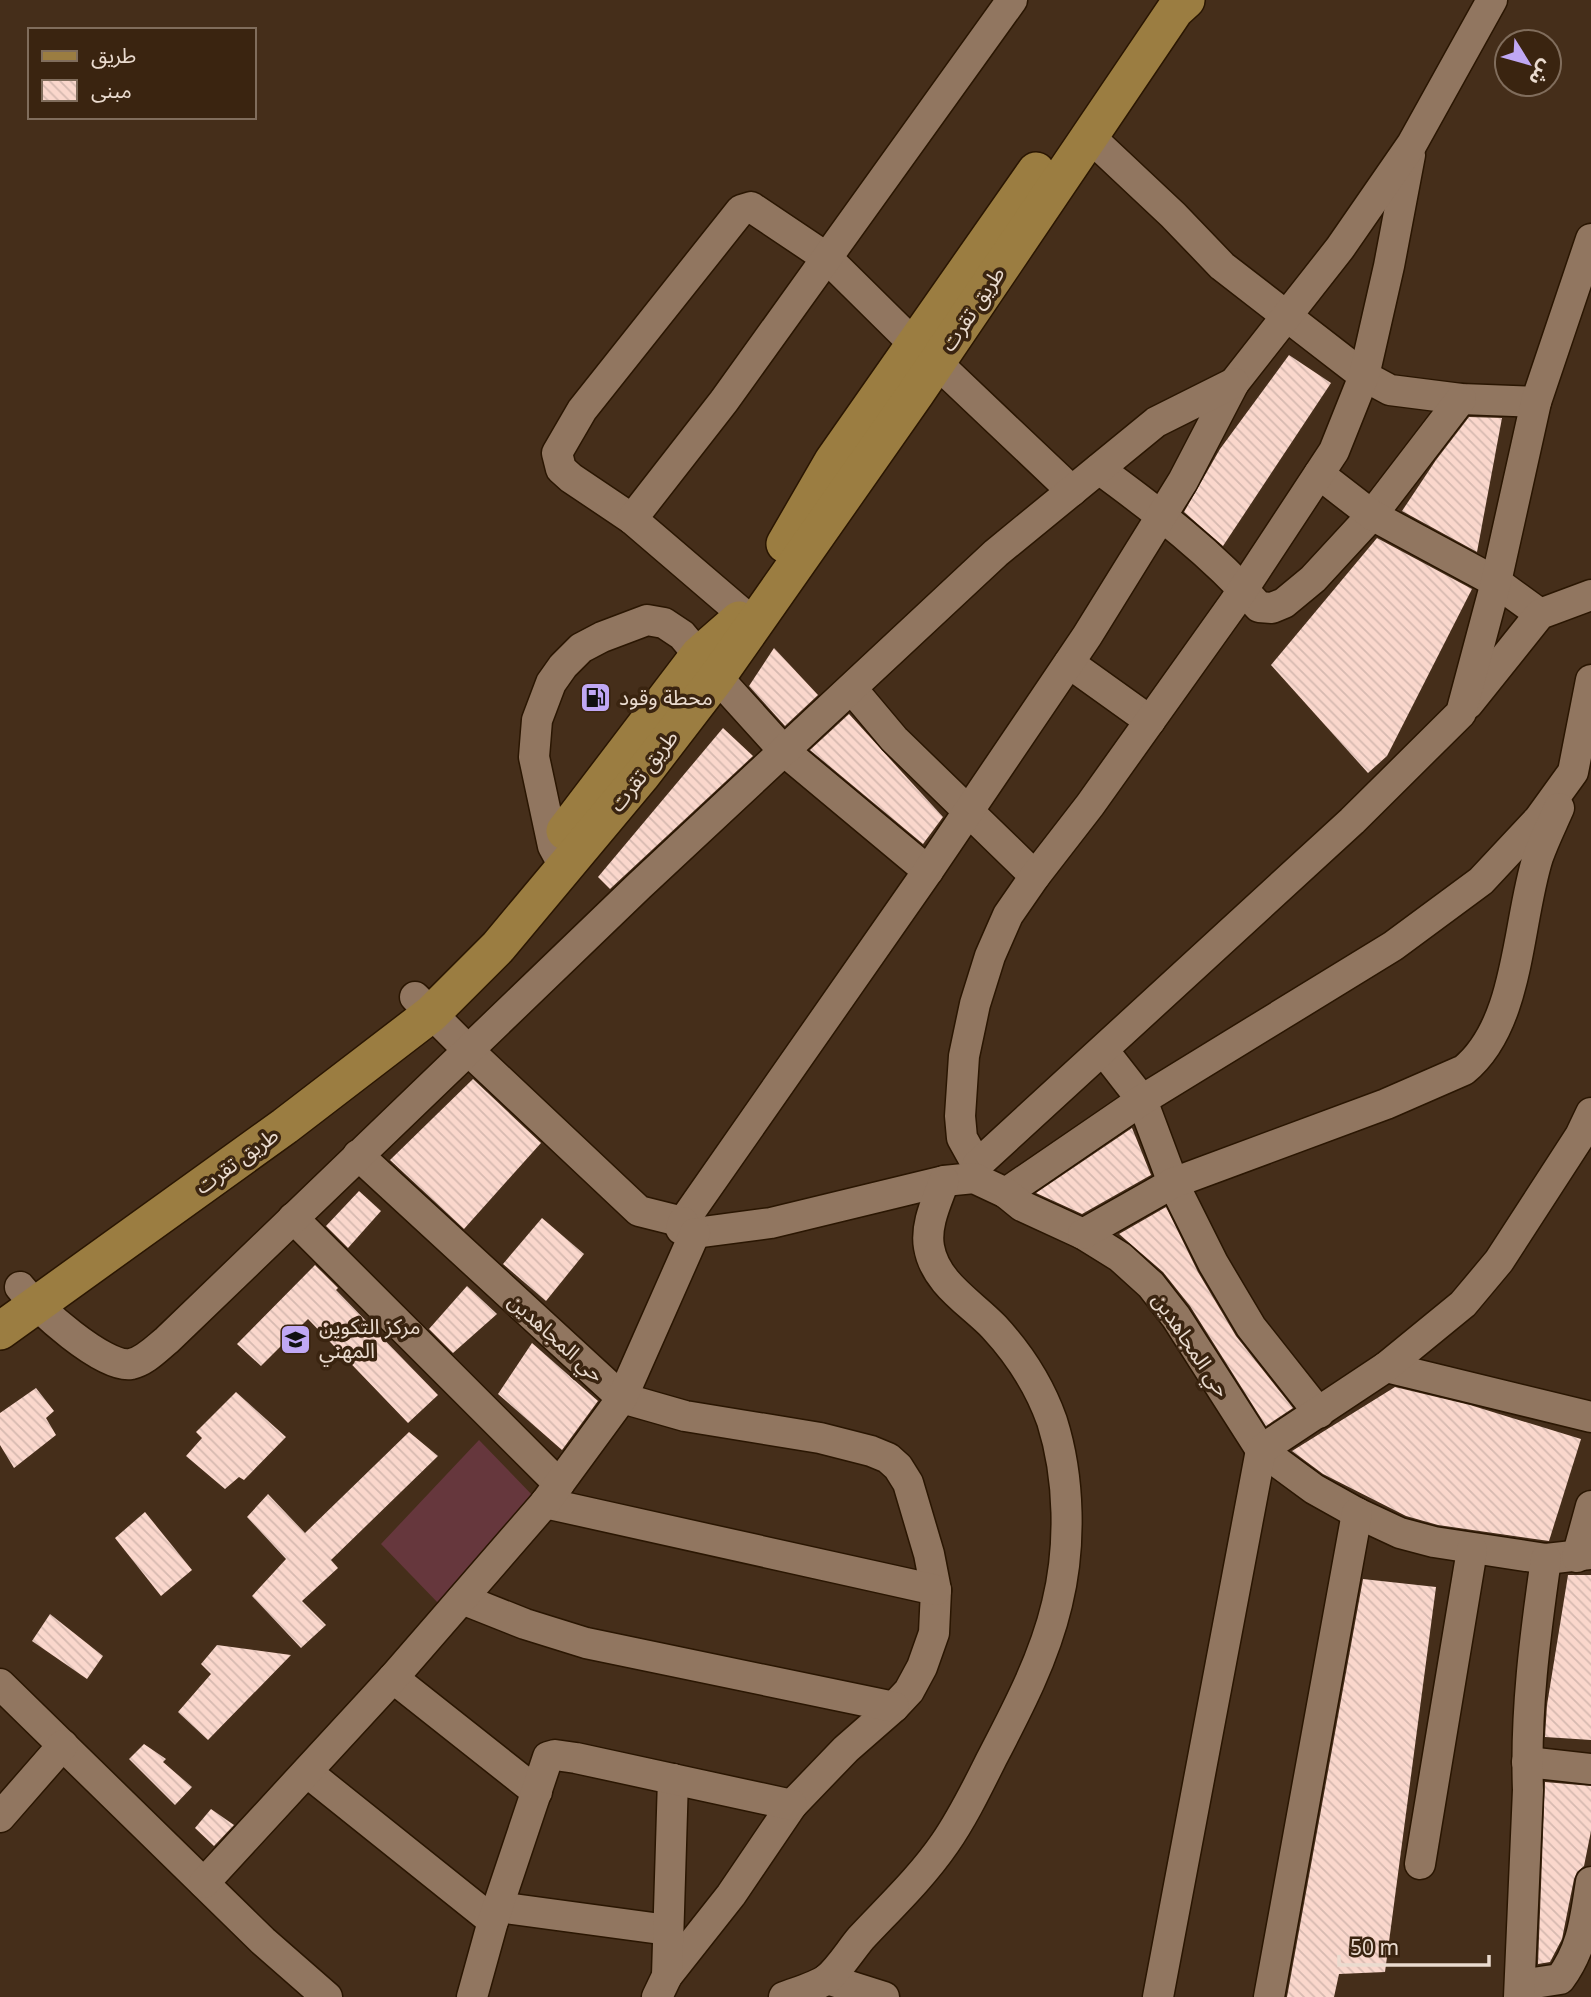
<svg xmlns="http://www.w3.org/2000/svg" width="1591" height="1997" font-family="'Noto Sans','Noto Sans Arabic',sans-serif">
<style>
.grass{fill:#66373d}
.building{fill:url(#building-back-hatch)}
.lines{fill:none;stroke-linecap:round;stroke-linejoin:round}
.minor-casing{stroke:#2a1602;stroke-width:33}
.major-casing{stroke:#2a1602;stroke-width:40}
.minor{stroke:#917660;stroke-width:30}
.major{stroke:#9b7d41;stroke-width:37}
.labels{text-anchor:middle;stroke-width:7;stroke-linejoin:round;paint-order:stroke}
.street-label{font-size:21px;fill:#eadbcf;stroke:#3a2410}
.poi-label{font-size:21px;fill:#eadbcf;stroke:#3a2410;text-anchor:start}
</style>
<defs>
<pattern id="building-back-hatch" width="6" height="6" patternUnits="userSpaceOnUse" patternTransform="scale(1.75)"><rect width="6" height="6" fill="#fad7cc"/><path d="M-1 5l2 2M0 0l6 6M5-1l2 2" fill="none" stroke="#d6b9b0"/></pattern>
</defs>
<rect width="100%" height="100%" fill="#452e1a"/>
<path class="grass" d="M 479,1440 L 535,1498 L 440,1605 L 381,1544 Z"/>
<g class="building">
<path d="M 1289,355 L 1331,383 L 1223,546 L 1184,512 L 1220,449 Z"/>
<path d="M 1469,417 L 1502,418 L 1477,552 L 1402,511 L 1436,460 Z"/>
<path d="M 1377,538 L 1472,589 L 1387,756 L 1368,773 L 1271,665 Z"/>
<path d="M 774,648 L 818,695 L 785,726 L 749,686 Z"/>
<path d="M 849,714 L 943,817 L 923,844 L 810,750 Z"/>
<path d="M 723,728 L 753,756 L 610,889 L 598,877 Z"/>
<path d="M 473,1079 L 541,1143 L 464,1229 L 390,1160 Z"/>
<path d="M 1132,1128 L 1151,1175 L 1082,1214 L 1036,1193 Z"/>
<path d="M 359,1191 L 381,1211 L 348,1248 L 326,1226 Z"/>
<path d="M 1166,1207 L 1198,1272 L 1236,1336 L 1293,1408 L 1266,1426 L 1190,1306 L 1163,1272 L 1119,1234 Z"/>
<path d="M 542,1218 L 584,1254 L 546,1301 L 503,1264 Z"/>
<path d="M 315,1265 L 338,1288 L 336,1290 L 438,1395 L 408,1423 L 308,1319 L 261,1366 L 237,1344 Z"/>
<path d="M 467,1286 L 497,1314 L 453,1353 L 429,1329 Z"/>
<path d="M 532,1343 L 598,1401 L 562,1450 L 498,1394 Z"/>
<path d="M 1395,1387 L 1470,1405 L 1581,1439 L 1549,1541 L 1438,1525 L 1406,1516 L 1323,1474 L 1292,1451 Z"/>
<path d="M 36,1388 L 54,1411 L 46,1418 L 56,1435 L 14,1468 L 0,1445 L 0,1413 Z"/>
<path d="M 236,1392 L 286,1437 L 244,1480 L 239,1477 L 225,1489 L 186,1456 L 202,1438 L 196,1432 Z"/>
<path d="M 409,1432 L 438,1456 L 331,1560 L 338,1568 L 302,1601 L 326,1625 L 301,1648 L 252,1596 L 286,1559 L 247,1517 L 268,1494 L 305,1533 Z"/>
<path d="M 145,1512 L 192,1570 L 161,1596 L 115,1538 Z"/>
<path d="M 1568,1575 L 1591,1575 L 1591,1740 L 1545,1737 L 1547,1705 Z"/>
<path d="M 1363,1579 L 1436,1587 L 1385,1972 L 1339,1974 L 1334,1997 L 1287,1997 Z"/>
<path d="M 50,1614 L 103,1656 L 87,1679 L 32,1641 Z"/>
<path d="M 217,1645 L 291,1655 L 208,1740 L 178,1712 L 211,1674 L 201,1664 Z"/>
<path d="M 144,1744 L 166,1759 L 163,1762 L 192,1787 L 175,1805 L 129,1759 Z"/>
<path d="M 1545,1782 L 1591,1786 L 1591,1831 L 1584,1866 L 1577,1872 L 1574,1879 L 1562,1939 L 1550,1962 L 1538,1964 Z"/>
<path d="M 211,1809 L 234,1825 L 214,1846 L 195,1828 Z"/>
</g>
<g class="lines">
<defs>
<g id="minor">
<path d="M 1090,137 L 1173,215 L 1222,266 L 1364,376 L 1390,390 L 1461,399 L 1536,402"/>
<path d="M 1099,469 C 1155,510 1213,554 1259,607 L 1272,608 L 1284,603 L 1313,579 L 1372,515 L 1461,399"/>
<path d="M 1319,474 L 1372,515 L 1496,582 L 1540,614"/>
<path d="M 632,519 L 571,478 L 561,469 L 557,453 L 582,410 L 741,210 L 751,207 L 827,258 L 915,345 L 937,363 L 1072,491"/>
<path d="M 744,615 L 632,519 L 724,401 L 1012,0"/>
<path d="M 1069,663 L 1150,721"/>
<path d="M 852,689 L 894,739 L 1035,876"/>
<path d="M 1468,704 L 1540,614 L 1591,595"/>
<path d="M 565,868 L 553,846 L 534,757 L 537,720 L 551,683 L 563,666 L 581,648 L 602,637 L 647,620 L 664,623 L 682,635 L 717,677 L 783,750 L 928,871"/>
<path d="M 415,997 L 469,1051 L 639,1211 L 683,1222"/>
<path d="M 1103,1050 L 1142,1100 L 1173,1183 L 1213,1263 L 1251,1327 L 1319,1413"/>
<path d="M 358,1155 L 622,1398 L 685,1416 L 820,1438 L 871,1451 L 888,1458 L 898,1467 L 908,1483 L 929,1554 L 936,1590 L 934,1633 L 922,1667 L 909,1691 L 894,1707 L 846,1749 L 792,1805 L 731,1895 L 667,1976 L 657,1997"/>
<path d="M 977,1165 L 962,1138 L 960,1116 L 964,1056 L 975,1004 L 990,956 L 1008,915 L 1035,876 L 1090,805 L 1234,603 L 1334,451 L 1364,376 L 1389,266 L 1410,155"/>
<path d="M 974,1178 L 977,1165 L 1352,821 L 1461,713 L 1496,582 L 1536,402 L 1591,239"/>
<path d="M 1006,1193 L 1142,1100 L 1393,946 L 1481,881 L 1539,819 L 1573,772 L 1591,680"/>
<path d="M 293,1218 L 559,1484"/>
<path d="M 683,1222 L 928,871 L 1087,636 L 1183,481 L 1234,383 L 1340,248 L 1412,144 L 1492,0"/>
<path d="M 683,1222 L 681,1229 L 695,1233 L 771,1223 L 944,1181 L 974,1178 L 1006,1193 L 1022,1206 L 1083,1234 L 1120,1257 L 1151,1285 L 1176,1317 L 1261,1450 L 1314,1489 L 1357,1513 L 1400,1533 L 1434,1542 L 1546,1559 L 1591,1554"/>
<path d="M 1083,1234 L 1173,1183 L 1386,1104 L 1464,1070 C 1520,1024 1517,923 1538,857 C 1544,840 1552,824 1559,808"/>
<path d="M 20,1287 C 36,1307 104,1369 131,1364 C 145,1361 156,1349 167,1340 L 639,886 L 996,553 L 1156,422 L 1234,383"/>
<path d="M 1386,1367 L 1591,1417"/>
<path d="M 545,1503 L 936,1590"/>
<path d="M 1577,1557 L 1591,1506"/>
<path d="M 462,1599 L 525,1624 L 586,1643 L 894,1707"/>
<path d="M 393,1678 L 537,1792"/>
<path d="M 0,1684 L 263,1941 L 327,1997"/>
<path d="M 1527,1762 L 1591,1769"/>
<path d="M 307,1772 L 493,1921"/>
<path d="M 0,1817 L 63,1745"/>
<path d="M 1420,1864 L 1472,1550"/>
<path d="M 204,1883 L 393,1678 L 545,1503 L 622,1398 L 695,1233"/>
<path d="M 498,1907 L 668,1930"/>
<path d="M 667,1976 L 673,1779"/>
<path d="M 827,1979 L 884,1997"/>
<path d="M 1521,1985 L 1560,1979 C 1583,1948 1585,1919 1591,1882"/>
<path d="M 472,1997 L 493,1921 L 548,1757 L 555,1755 L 576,1758 L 792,1805"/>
<path d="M 784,1997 C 797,1992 816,1987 827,1979 C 840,1968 850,1951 861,1938 C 890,1907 921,1878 945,1843 C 963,1817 977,1788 991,1760 C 1017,1710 1044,1659 1057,1604 C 1071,1547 1070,1478 1052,1421 C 1040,1387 1019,1354 994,1327 C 971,1303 935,1283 929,1247 C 925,1225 937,1201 944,1181"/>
<path d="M 1158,1997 L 1261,1450 L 1386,1367 L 1463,1304 L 1499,1261 L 1580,1136 L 1591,1113"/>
<path d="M 1269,1997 L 1357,1513"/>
<path d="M 1519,1997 L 1528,1790 C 1525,1713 1535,1636 1546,1559"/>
</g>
<g id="major">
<path d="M 785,544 L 833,461 L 1036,171"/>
<path d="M 565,831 L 699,655 L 739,620"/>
<path d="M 0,1331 L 285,1126 L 431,1014 L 498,947 L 641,776 L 717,677 L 916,393 L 1175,10 L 1186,0"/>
</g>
</defs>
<use href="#minor" class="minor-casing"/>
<use href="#major" class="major-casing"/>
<use href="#minor" class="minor"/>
<use href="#major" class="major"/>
</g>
<defs>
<symbol id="fuel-square" viewBox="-11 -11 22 22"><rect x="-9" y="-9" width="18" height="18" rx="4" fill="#c0a8f4" stroke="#3a2410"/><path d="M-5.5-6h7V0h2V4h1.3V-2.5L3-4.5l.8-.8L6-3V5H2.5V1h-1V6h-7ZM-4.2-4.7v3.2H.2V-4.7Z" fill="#111"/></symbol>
<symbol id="university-square" viewBox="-11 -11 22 22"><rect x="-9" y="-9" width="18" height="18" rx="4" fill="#c0a8f4" stroke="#3a2410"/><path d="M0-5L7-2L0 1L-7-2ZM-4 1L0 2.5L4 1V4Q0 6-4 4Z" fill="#111"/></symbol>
</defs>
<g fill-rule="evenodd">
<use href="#fuel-square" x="578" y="680" width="35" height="35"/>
<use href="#university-square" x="278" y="1322" width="35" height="35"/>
</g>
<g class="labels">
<g class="street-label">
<text transform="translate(973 309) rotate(-56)" y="7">طريق تقرت</text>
<text transform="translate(644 771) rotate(-52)" y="7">طريق تقرت</text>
<text transform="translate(237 1161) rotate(-36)" y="7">طريق تقرت</text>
<text transform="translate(556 1338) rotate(42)" y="7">حي المجاهدين</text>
<text transform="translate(1191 1345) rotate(56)" y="7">حي المجاهدين</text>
</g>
<g class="poi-label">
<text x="619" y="705">محطة وقود</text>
<text x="319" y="1334">مركز التكوين<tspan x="319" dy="24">المهني</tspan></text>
</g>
</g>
<rect x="28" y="28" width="228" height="91" fill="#3a2410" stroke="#806d5c" stroke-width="2"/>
<rect x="42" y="51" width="35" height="10" fill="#9b7d41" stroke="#806d5c" stroke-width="2"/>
<text x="91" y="63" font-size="21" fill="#eadbcf">طريق</text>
<rect x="42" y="80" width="35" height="21" fill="url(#building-back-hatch)" stroke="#806d5c" stroke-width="2"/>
<text x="91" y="98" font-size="21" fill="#eadbcf">مبنى</text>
<g transform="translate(1528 63) rotate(127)"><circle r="33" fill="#3a2410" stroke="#806d5c" stroke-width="2"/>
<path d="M0-5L12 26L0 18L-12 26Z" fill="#c0a8f4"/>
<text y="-10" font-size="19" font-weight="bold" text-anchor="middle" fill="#eadbcf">ش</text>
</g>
<path d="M1339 1955v10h150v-10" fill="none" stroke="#eadbcf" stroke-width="3.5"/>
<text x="1350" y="1955" font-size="21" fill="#eadbcf" stroke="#3a2410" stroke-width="5" paint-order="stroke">50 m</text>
</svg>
